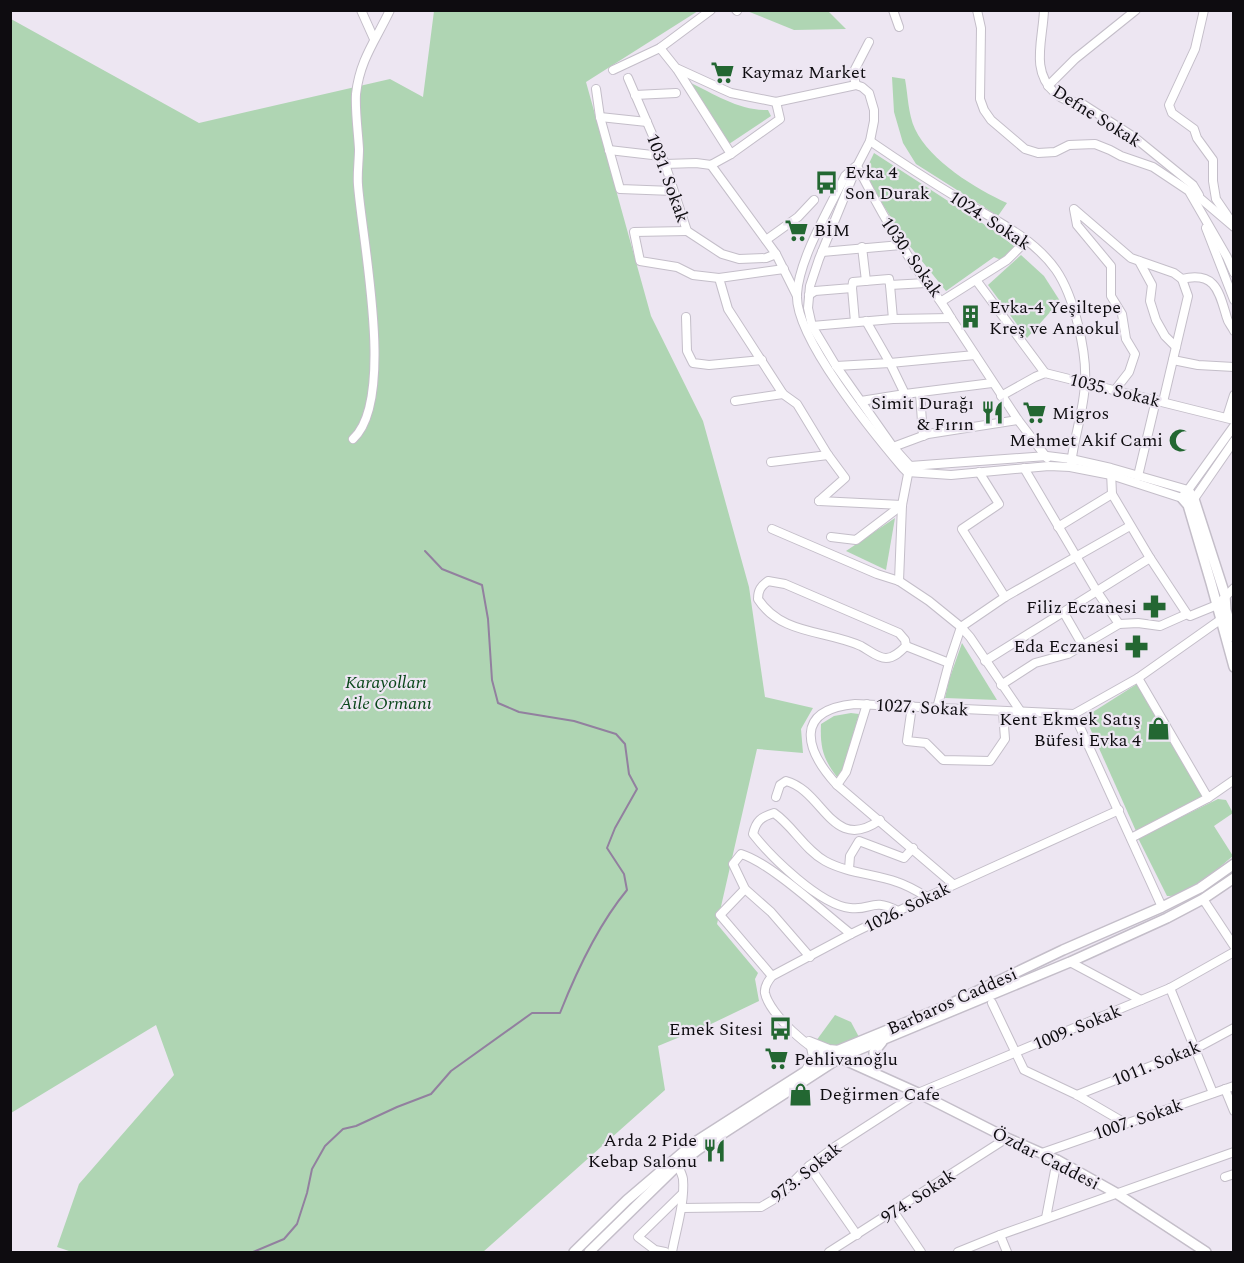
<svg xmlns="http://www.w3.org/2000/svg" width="1244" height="1263" font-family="Spectral,serif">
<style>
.green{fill:#afd5b3}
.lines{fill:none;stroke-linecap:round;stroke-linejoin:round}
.stream{stroke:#92809f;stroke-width:2}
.minor-casing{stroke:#c4bec9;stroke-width:10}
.major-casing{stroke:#c4bec9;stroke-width:12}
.minor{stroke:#fff;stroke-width:8}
.major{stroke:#fff;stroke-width:9}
.labels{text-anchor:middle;stroke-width:4.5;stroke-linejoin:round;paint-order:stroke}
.poi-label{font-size:18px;fill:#0e0c10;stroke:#ede6f2;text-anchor:start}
.street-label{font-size:18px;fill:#0e0c10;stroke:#ede6f2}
.park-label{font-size:18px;font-style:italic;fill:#09461a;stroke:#ede6f2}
</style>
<rect width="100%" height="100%" fill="#ede6f2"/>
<g class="green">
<path d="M 434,11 L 698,11 L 586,82 L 651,316 L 703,421 L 749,587 L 765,697 L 813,708 L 801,729 L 803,753 L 757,749 L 717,924 L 758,973 L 755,979 L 759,1001 L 709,1025 L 658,1046 L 665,1090 L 483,1252 L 72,1252 L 57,1247 L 79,1184 L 174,1075 L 156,1025 L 11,1113 L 11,19 L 199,123 L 390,79 L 423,97 Z"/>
<path d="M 747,11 L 828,11 L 846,29 L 794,30 Z"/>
<path d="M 892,77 L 905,79 C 908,95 908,114 915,129 C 930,161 976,189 1007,203 L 998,216 L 916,164 L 903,143 L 894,112 Z"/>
<path d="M 689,82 C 714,94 740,111 768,110 L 771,116 L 729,144 Z"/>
<path d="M 874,153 L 999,234 L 1015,247 L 1001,260 L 994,257 L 946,291 L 905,240 L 864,174 Z"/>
<path d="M 1021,255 L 1044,276 L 1060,301 L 1027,338 L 988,285 Z"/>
<path d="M 895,518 L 886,570 L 846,551 Z"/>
<path d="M 962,643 L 997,700 L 945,698 L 949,680 Z"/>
<path d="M 1137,684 L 1204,796 L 1136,831 L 1085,717 Z"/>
<path d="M 851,713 L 859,714 L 843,769 L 837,777 C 823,759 820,747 821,724 L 834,716 Z"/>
<path d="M 1218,799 L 1226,800 L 1233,813 L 1214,826 L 1233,856 C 1217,869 1188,898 1167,896 L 1138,838 Z"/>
<path d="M 835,1015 L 851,1022 L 860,1039 L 835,1050 L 816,1041 Z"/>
</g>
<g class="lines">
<path class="stream" d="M 253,1252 L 284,1239 L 297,1224 L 307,1193 L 312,1169 L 325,1146 L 343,1129 L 356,1126 L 397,1107 L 431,1094 L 451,1071 L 532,1013 L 560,1013 C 577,970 598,925 627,890 L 624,874 L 607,848 L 615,828 L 637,789 L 629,774 L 625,744 L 616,734 L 574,721 L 519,712 L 498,703 L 492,680 L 488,619 L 482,585 L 442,569 L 425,551"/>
<defs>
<g id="minor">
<path d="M 361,10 L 374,39"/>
<path d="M 736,10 L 737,11"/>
<path d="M 893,10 L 899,27"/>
<path d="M 977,10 L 981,28 L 980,99 L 984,110 L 991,120 L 1025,149 L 1038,153 L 1055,152 L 1069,145 L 1095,144 L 1110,150 L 1121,156 L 1153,167 L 1201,199 L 1234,227"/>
<path d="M 1044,10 C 1043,40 1030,71 1055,93 C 1063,100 1070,103 1081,103 L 1134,137 L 1193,185 L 1199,195"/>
<path d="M 1204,10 L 1195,49 L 1169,105 L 1172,113 L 1194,129 L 1197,138 L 1213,160 L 1213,181 L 1216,199 L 1231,221"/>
<path d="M 660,48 L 676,68 L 722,89 L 731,93 L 776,102 L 856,85 L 862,87 L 869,93 L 874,110 L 874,121 L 870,141 L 857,166 L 819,259 L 810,286 L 808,308 L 812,326 L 836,366 L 893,447 L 910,466 L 1047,456 L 1071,459 L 1111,468 L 1188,490 L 1234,426"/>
<path d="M 677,69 L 731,154"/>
<path d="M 613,70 L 660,48 L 711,10"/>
<path d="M 628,78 L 665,164 L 687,231 L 722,254 L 739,259 L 766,258 L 776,254"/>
<path d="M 856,85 L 853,73 L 869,42"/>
<path d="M 1048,86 L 1075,59 L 1136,10"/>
<path d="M 596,89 L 600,117 L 620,189 L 673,191"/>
<path d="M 635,95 L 676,93"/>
<path d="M 600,117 L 647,122"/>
<path d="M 870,141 C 899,161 928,180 958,198 C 991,218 1033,237 1056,270 C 1074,296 1087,352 1085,383 C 1084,410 1074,437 1071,464"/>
<path d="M 609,150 L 661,156"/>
<path d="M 665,164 L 696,163 L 711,165 L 731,154 L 780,119 L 776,102"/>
<path d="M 711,165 L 776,254 L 797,296"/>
<path d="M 857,166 C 875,201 894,235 916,268 C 928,285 941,300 951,318 L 1018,420 L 1047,458"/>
<path d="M 855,167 L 845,176 C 829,209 799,259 797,294 C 794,337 875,435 903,468 L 907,472 L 951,475 L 1049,466 L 1070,467 L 1111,475 L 1182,498"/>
<path d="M 1190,193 L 1227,257 L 1234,273"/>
<path d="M 1206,228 L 1234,300"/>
<path d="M 687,231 L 634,232 L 640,261 L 677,267 L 693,275 L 719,278"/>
<path d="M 766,240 L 798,217 L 814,200"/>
<path d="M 862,247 L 866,281"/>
<path d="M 822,252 L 901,245"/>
<path d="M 1139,261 L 1152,285 L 1150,301 L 1156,320 L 1165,336 L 1176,347"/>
<path d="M 784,269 L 719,278 L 728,309 L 783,394 L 797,404 L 828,455 L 845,478 L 819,501"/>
<path d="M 976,280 L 1045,373"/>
<path d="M 890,285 L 893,319"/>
<path d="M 852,288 L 855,322"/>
<path d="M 809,295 L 815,291 L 852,288 L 853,282 L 889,279 L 890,285 L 926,283"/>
<path d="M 942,301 L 1007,260 L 1026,241"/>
<path d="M 686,317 L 687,351 L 693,363 L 709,365 L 762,360"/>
<path d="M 866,321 L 890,363 L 975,355"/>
<path d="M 812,326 L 893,319 L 951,318"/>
<path d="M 1173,360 L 1198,365 L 1234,367"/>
<path d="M 836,366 L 890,363 L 905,394 L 992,383"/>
<path d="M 1115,390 L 1129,372 L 1135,354 L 1126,339 L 1122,314 L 1111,296 L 1111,266 L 1077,225 L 1074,209 L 1131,258 L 1174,273 L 1182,279 C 1216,271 1219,292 1227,318 C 1228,323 1232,326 1234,331"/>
<path d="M 920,393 L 923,436"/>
<path d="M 1001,396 L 1035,377 L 1045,373 L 1234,420"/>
<path d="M 735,401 L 783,394"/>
<path d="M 861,401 L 905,394"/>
<path d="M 1163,402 L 1188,296 L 1182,279"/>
<path d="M 1227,417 L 1234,395"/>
<path d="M 353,439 C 396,400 362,240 358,185 C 357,173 359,161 359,149 C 358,131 355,111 356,94 C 360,59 376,40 390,10"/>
<path d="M 893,447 L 928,434 L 1018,420"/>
<path d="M 771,462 L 828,455"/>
<path d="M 1024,468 L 1096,590 L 1119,624"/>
<path d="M 979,472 L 999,504 L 962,529 L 1005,597"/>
<path d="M 1111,472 L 1112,494 L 1150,558 L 1187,614 L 1190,616 L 1217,605 L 1234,588"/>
<path d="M 1138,476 L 1156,400"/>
<path d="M 1194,499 L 1234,441"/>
<path d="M 819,501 L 902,505"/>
<path d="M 1058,527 L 1112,494"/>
<path d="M 772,529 L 877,574 L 899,581 L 929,601 L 961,627 L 970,637 L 1021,712"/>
<path d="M 831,537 L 856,540 L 902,505"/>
<path d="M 768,581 L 785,584 L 899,633 L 905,640 L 906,646 C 901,651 894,658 886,658 C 877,658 869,650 861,646 C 826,630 781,635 758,599 C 758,590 761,586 768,581 Z"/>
<path d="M 899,581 L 902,505 L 909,469"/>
<path d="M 1064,613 L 1083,646"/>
<path d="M 906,646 L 949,663"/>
<path d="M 985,661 L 1150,558"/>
<path d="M 1138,678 L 1208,798 L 1234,780"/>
<path d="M 1001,685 L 1035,663 L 1068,654 L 1119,624 L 1138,623 L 1160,626 L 1187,614"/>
<path d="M 912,706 L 907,741 L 926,743 L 943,760 L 990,761 L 1005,739 L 1003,712"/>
<path d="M 937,708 L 949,663 L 961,627 L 1005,597 L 1130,526"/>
<path d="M 1074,714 L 1162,907"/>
<path d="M 837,785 L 846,772 L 867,704"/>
<path d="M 776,797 L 780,785 L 786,781 C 824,791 832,854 880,820"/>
<path d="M 1131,838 L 1208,798"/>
<path d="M 849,869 L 850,856 L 859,841 L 904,858 L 913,848"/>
<path d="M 953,884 L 837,785 C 805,750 793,710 855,704 L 1074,714 L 1138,678 L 1220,620 L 1223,615"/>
<path d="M 745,889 L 720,915 L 772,976"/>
<path d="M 1203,899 L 1234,946"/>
<path d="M 898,911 C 871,897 872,911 850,908 C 820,905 771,857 753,834 C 756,821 761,817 774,813 C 793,826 804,849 825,861 C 847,873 874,874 897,882 C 907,885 917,891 927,897"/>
<path d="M 810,957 L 771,912 L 745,889 L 733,864 L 741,854 C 771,863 824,913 851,934"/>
<path d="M 1070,962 L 1141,1000"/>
<path d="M 1170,988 L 1213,1093"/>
<path d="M 992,1003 L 1024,1070 L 1077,1095 L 1125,1123"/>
<path d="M 809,1041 L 829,1049 L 839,1050"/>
<path d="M 830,1055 C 811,1053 769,1013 765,993 C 764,987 768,981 772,976 L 851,934 L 927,897 L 1119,810"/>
<path d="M 806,1070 L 813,1057 L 811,1047"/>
<path d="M 1225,1089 L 1234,1111"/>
<path d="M 1077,1095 L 1195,1049 L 1234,1028"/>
<path d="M 1042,1153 L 1234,1086"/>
<path d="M 809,1166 L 857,1235"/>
<path d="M 1225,1177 L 1234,1174"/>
<path d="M 682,1208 L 761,1207 L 778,1197 L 809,1166 L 836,1146 L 918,1093 L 1170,988 L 1234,952"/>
<path d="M 894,1212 L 921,1252"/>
<path d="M 1046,1218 L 1057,1160"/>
<path d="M 1000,1235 L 1007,1252"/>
<path d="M 665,1252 L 655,1250 L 638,1237 L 682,1194"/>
<path d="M 672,1252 C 676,1230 685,1202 683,1179 C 682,1173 678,1167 676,1161"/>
<path d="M 829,1252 L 1007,1138"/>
<path d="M 958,1252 L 1000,1235 L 1234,1152"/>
</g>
<g id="major">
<path d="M 1234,637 L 1226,610 L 1225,595 L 1194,499 L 1188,490 L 1182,498 L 1188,505 L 1211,583 L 1234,667"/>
<path d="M 838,1057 L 918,1093 L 1007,1138 L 1057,1160 L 1116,1193 L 1206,1252"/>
<path d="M 874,1069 L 874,1052 L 882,1042"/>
<path d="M 574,1252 L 627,1200 L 695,1142 L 839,1050 L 946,1006 L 1063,950 L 1162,907 L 1200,888 L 1234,864"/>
<path d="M 589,1252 L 678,1165 L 699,1149 L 841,1057 L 1070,962 L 1167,918 L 1203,899 L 1234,878"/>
</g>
</defs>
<use href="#minor" class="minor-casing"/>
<use href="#major" class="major-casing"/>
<use href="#minor" class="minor"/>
<use href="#major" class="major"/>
</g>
<defs>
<symbol id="supermarket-bare" viewBox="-9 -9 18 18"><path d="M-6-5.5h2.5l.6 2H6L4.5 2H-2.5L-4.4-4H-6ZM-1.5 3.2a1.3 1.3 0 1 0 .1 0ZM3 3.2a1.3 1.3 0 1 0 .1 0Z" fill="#236732" stroke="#ede6f2" stroke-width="2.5" paint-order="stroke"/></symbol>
<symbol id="bus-bare" viewBox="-9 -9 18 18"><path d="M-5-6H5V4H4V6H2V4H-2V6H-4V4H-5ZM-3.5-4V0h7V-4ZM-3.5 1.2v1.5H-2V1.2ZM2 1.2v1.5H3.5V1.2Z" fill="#236732" stroke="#ede6f2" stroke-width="2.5" paint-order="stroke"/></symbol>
<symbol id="building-bare" viewBox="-9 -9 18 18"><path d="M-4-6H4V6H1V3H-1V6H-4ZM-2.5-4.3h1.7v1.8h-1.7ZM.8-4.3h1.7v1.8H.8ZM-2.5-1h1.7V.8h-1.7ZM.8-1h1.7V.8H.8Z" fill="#236732" stroke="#ede6f2" stroke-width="2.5" paint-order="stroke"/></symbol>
<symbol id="restaurant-bare" viewBox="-9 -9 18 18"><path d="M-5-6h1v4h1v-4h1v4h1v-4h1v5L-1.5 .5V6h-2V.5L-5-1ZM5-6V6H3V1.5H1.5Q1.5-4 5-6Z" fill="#236732" stroke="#ede6f2" stroke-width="2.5" paint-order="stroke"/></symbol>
<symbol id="mosque-bare" viewBox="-9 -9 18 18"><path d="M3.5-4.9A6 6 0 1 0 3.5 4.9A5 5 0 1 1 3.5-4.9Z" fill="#236732" stroke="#ede6f2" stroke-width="2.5" paint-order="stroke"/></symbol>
<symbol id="pharmacy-bare" viewBox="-9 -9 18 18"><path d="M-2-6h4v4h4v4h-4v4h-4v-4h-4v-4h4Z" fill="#236732" stroke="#ede6f2" stroke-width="2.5" paint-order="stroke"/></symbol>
<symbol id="shop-bare" viewBox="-9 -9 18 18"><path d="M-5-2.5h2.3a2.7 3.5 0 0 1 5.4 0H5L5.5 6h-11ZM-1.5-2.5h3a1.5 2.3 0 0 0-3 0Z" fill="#236732" stroke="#ede6f2" stroke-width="2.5" paint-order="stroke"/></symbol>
</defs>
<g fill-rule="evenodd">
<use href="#supermarket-bare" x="706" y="56" width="33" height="33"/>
<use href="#bus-bare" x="810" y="166" width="33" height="33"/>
<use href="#supermarket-bare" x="780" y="214" width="33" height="33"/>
<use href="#building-bare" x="954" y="300" width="33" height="33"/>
<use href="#restaurant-bare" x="976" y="396" width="33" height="33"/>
<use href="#supermarket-bare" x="1018" y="396" width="33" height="33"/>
<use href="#mosque-bare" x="1164" y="424" width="33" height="33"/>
<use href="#pharmacy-bare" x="1138" y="590" width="33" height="33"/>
<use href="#pharmacy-bare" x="1120" y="630" width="33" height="33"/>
<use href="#shop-bare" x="1142" y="712" width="33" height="33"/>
<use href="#bus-bare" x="764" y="1012" width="33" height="33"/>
<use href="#supermarket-bare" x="760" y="1042" width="33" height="33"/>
<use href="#shop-bare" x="784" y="1078" width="33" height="33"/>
<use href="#restaurant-bare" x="698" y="1134" width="33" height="33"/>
</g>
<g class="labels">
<g class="poi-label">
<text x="741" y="78">Kaymaz Market</text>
<text x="845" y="178">Evka 4<tspan x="845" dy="21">Son Durak</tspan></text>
<text x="814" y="236">BİM</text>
<text x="989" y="313">Evka-4 Yeşiltepe<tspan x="989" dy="21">Kreş ve Anaokul</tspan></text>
<text x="974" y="409" text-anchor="end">Simit Durağı<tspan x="974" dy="21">&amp; Fırın</tspan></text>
<text x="1052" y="419">Migros</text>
<text x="1163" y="446" text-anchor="end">Mehmet Akif Cami</text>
<text x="1137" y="613" text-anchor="end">Filiz Eczanesi</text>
<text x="1119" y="652" text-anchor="end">Eda Eczanesi</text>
<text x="1141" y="725" text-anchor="end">Kent Ekmek Satış<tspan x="1141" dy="21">Büfesi Evka 4</tspan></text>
<text x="763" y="1035" text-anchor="end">Emek Sitesi</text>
<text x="794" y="1065">Pehlivanoğlu</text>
<text x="819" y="1100">Değirmen Cafe</text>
<text x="697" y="1146" text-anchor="end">Arda 2 Pide<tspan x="697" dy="21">Kebap Salonu</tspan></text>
</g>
<g class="street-label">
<text transform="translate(1097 116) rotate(32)" y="6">Defne Sokak</text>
<text transform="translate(668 178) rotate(70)" y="6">1031. Sokak</text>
<text transform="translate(990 220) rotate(33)" y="6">1024. Sokak</text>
<text transform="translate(912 257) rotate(55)" y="6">1030. Sokak</text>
<text transform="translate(1115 390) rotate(14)" y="6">1035. Sokak</text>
<text transform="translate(922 707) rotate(3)" y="6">1027. Sokak</text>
<text transform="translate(907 907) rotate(-26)" y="6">1026. Sokak</text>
<text transform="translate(952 1001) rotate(-24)" y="6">Barbaros Caddesi</text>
<text transform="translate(1077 1027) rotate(-22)" y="6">1009. Sokak</text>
<text transform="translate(1156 1063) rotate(-22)" y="6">1011. Sokak</text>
<text transform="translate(1138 1119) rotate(-19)" y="6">1007. Sokak</text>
<text transform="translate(1046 1158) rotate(27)" y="6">Özdar Caddesi</text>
<text transform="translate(806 1172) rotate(-39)" y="6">973. Sokak</text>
<text transform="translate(918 1196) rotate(-33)" y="6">974. Sokak</text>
</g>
<g class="park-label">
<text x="386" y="688">Karayolları<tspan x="386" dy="21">Aile Ormanı</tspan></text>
</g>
</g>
<rect width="1244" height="1263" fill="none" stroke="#0e0c10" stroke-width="24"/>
</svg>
